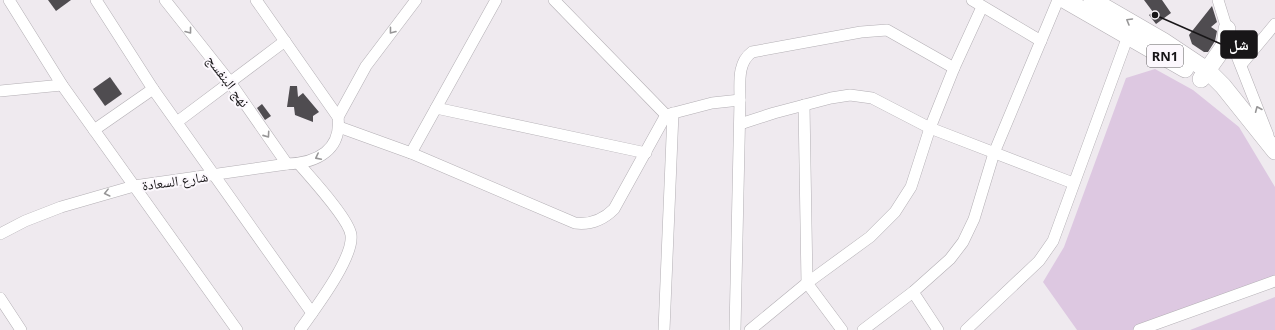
<svg xmlns="http://www.w3.org/2000/svg" width="1275" height="330" font-family="'Noto Sans','Noto Naskh Arabic',sans-serif">
<style>
.green{fill:#ddc8e1}
.building{fill:#4f4c50}
.lines{fill:none;stroke-linecap:round;stroke-linejoin:round}
.minor-casing{stroke:#b3afb4;stroke-width:12}
.primary-casing{stroke:#b3afb4;stroke-width:18}
.minor{stroke:#fff;stroke-width:11}
.primary{stroke:#fff;stroke-width:17}
.oneway{stroke:#979697}
.labels{text-anchor:middle;stroke-width:4;stroke-linejoin:round;paint-order:stroke}
.shield{fill:#fcf8fd;stroke:#5c5a5d;stroke-width:1}
.shield-label{font-size:13px;font-weight:bold;fill:#181618}
.street-label{font-size:14px;fill:#181618;stroke:#fcf8fd}
.leader{fill:none;stroke:#181618;stroke-width:1.5}
.callout-dot{fill:#181618;stroke:#fcf8fd;stroke-width:1.5}
.callout{fill:#181618;stroke:#181618;stroke-width:1.5}
.callout-label{font-size:15px;text-anchor:middle;font-weight:bold;fill:#fff}
</style>
<rect width="100%" height="100%" fill="#efeaef"/>
<g class="green">
<path d="M 1155,69 L 1193,90 L 1239,127 L 1275,187 L 1275,277 L 1138,330 L 1077,330 L 1043,282 L 1064,247 L 1126,78 Z"/>
<path d="M 1275,297 L 1275,330 L 1190,330 Z"/>
</g>
<g class="building">
<path d="M 48,0 L 71,0 L 56,11 Z"/>
<path d="M 1144,0 L 1162,0 L 1171,13 L 1156,24 L 1149,15 L 1153,12 Z"/>
<path d="M 1212,6 L 1217,22 L 1211,27 L 1217,31 L 1215,41 L 1208,52 L 1204,52 L 1192,44 L 1189,35 Z"/>
<path d="M 110,77 L 122,94 L 105,106 L 93,89 Z"/>
<path d="M 290,86 L 297,86 L 298,97 L 303,93 L 319,112 L 313,116 L 313,122 L 295,115 L 294,107 L 287,107 Z"/>
<path d="M 262,104 L 271,116 L 265,120 L 257,108 Z"/>
</g>
<g class="lines">
<defs>
<g id="minor">
<path d="M 9,0 L 62,85 L 237,330"/>
<path d="M 96,0 L 153,89 L 312,313"/>
<path d="M 165,0 L 230,82 L 287,164"/>
<path d="M 554,0 L 666,115"/>
<path d="M 972,0 L 1041,41"/>
<path d="M 1218,0 L 1227,29"/>
<path d="M 1233,46 L 1268,135"/>
<path d="M 1241,65 L 1275,24"/>
<path d="M 0,91 L 62,85"/>
<path d="M 804,105 L 807,283 L 842,330"/>
<path d="M 436,108 L 646,153"/>
<path d="M 338,117 L 366,66 L 416,0"/>
<path d="M 177,122 L 285,41"/>
<path d="M 740,124 L 774,113 L 831,98 L 850,95 L 872,98 L 930,128 L 1073,183"/>
<path d="M 339,127 L 411,153 L 575,223 C 591,225 603,220 614,209 L 666,115 L 712,103 L 740,100"/>
<path d="M 94,130 L 153,89"/>
<path d="M 411,153 L 496,0"/>
<path d="M 299,164 C 311,178 349,219 351,235 C 354,258 314,310 300,330"/>
<path d="M 0,234 L 25,221 L 61,207 L 134,186 L 287,164 C 317,163 342,150 338,117 L 256,0"/>
<path d="M 913,292 L 938,330"/>
<path d="M 0,298 L 21,330"/>
<path d="M 664,330 L 673,113"/>
<path d="M 735,330 L 740,100 C 740,83 737,63 752,52 L 861,32 L 887,30 L 954,68"/>
<path d="M 750,330 L 807,283 L 870,237 L 895,212 L 911,187 L 930,128 L 954,68 L 982,7"/>
<path d="M 863,330 L 913,292 L 950,259 L 963,242 L 974,219 L 994,153 L 1058,0"/>
<path d="M 966,330 L 1039,261 L 1053,241 L 1128,36"/>
<path d="M 1139,330 L 1275,281"/>
</g>
<g id="primary">
<path d="M 1065,0 L 1185,69"/>
<path d="M 1092,0 L 1163,41 L 1208,71 L 1223,86 L 1275,151"/>
<path d="M 1201,79 L 1225,45 L 1227,29"/>
</g>
</defs>
<use href="#minor" class="minor-casing"/>
<use href="#primary" class="primary-casing"/>
<use href="#minor" class="minor"/>
<use href="#primary" class="primary"/>
</g>
<defs><path id="oneway-chevron" d="M-2-3.5L2.5 0L-2 3.5" fill="none" stroke-width="1.6" stroke-linecap="round" stroke-linejoin="round"/></defs>
<g class="oneway">
<use href="#oneway-chevron" transform="translate(1129 21) rotate(-150)"/>
<use href="#oneway-chevron" transform="translate(189 31) rotate(52)"/>
<use href="#oneway-chevron" transform="translate(392 31) rotate(128)"/>
<use href="#oneway-chevron" transform="translate(1258 109) rotate(-113)"/>
<use href="#oneway-chevron" transform="translate(267 135) rotate(55)"/>
<use href="#oneway-chevron" transform="translate(318 157) rotate(153)"/>
<use href="#oneway-chevron" transform="translate(107 193) rotate(166)"/>
</g>
<g class="labels">
<rect class="shield" x="1147" y="45" width="36" height="22" rx="3"/>
<g class="shield-label">
<text x="1165" y="61">RN1</text>
</g>
<g class="street-label">
<text transform="translate(228 81) rotate(53)" y="5">نهج البنفسج</text>
<text transform="translate(175 181) rotate(-8)" y="5">شارع السعادة</text>
</g>
</g>
<path class="leader" d="M1155 15L1221 44"/>
<circle class="callout-dot" cx="1155" cy="15" r="4"/>
<rect class="callout" x="1221" y="31" width="36" height="27" rx="4"/>
<g class="callout-label">
<text x="1239" y="50">شل</text>
</g>
</svg>
